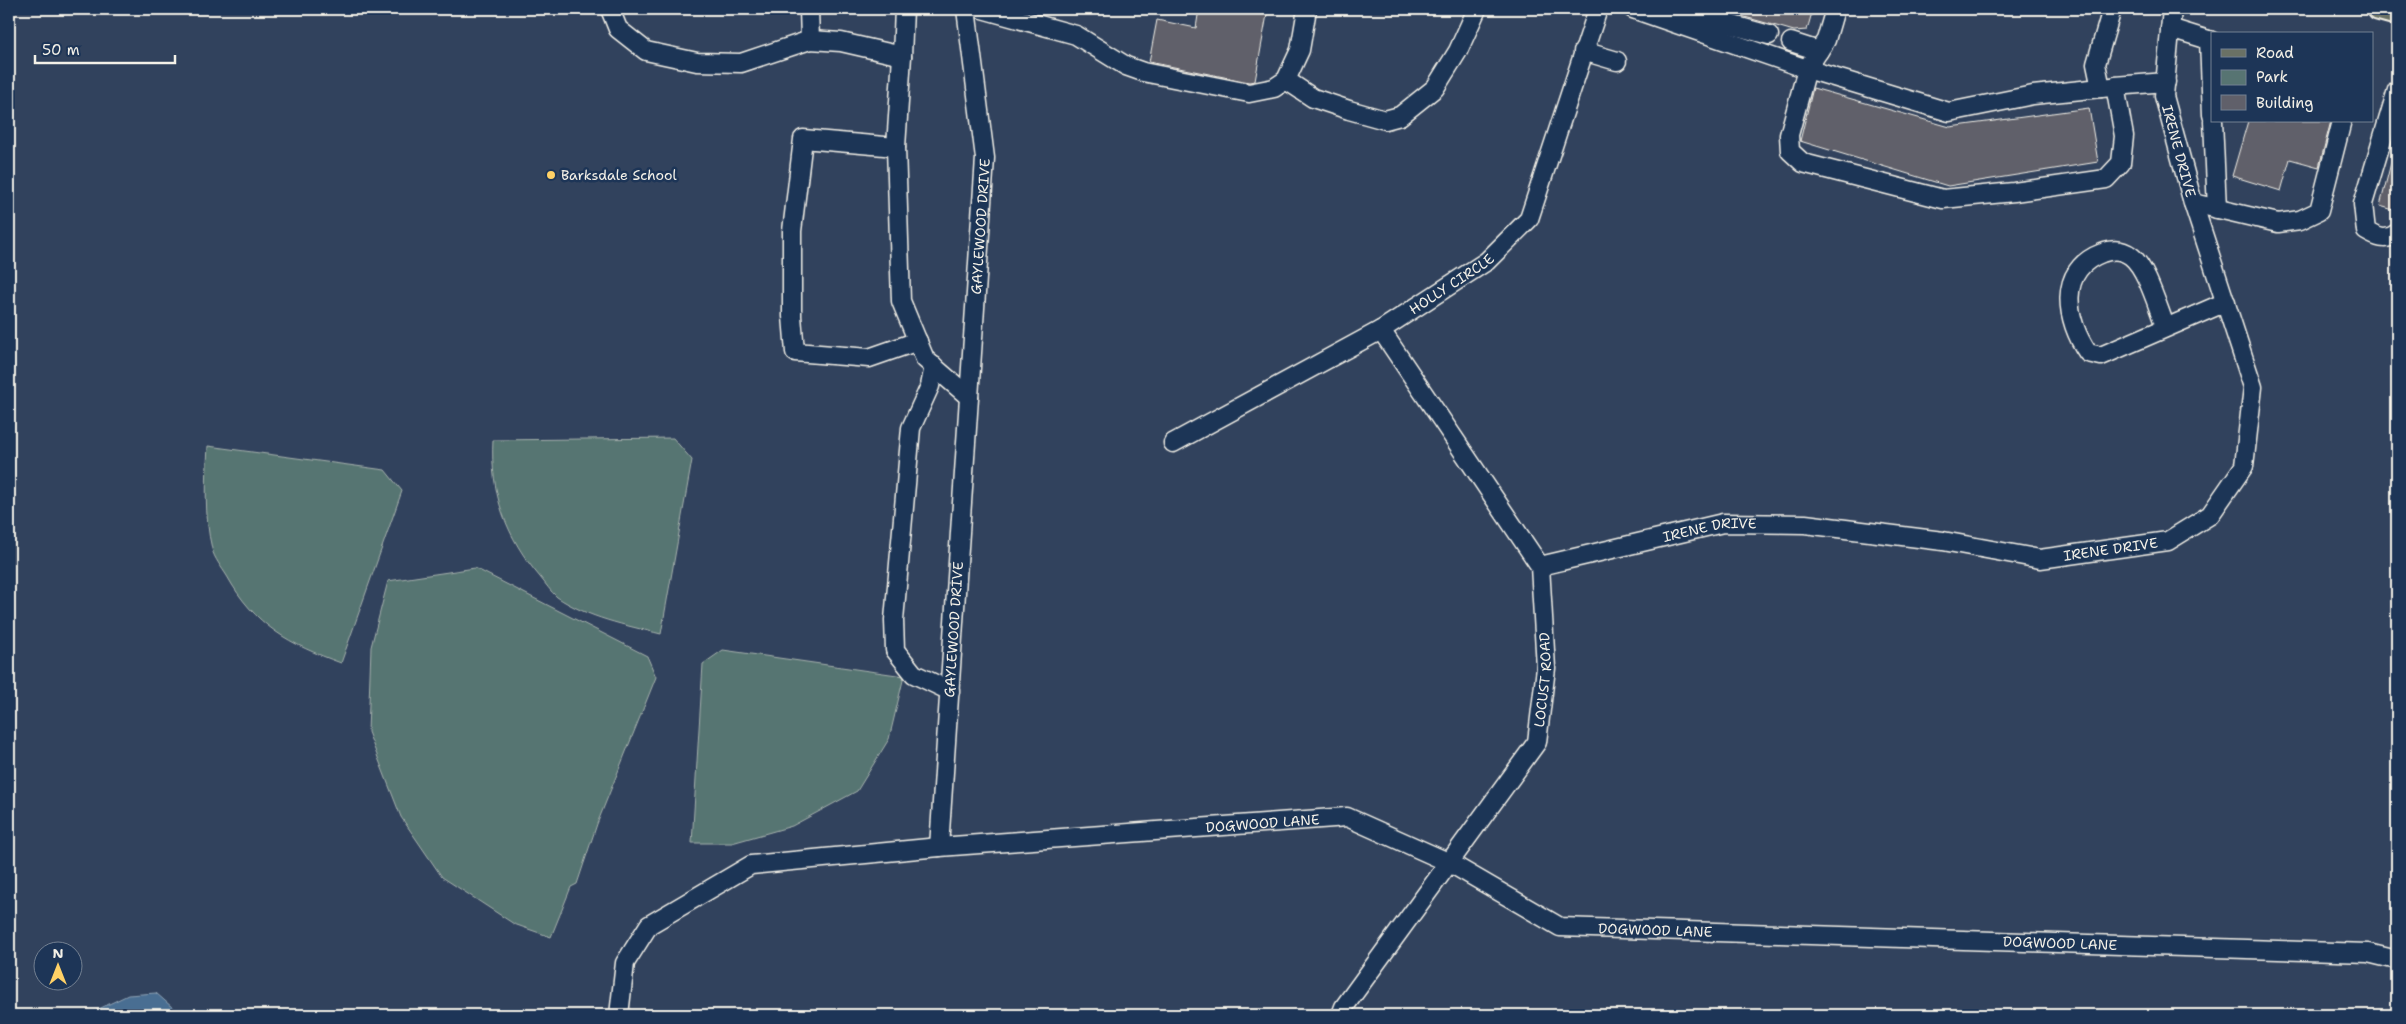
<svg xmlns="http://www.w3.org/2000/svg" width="2406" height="1024" font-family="'Shantell Sans',sans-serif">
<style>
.green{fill:#577472;stroke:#a6b2ad}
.water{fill:#4a6e92;stroke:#8ea2b4}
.building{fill:#60606a;stroke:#f4f1e8}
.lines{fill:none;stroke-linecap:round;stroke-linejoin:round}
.minor-casing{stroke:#f4f1e8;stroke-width:21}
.major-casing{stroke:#f4f1e8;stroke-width:26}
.minor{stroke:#1d3557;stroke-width:18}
.major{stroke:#6a7165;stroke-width:22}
.poi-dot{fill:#ffd166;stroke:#1d3557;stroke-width:2}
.labels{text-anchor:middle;stroke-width:5;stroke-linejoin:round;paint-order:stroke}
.street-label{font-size:14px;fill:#f4f1e8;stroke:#1d3557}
.poi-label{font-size:14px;fill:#f4f1e8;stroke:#1d3557;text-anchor:start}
</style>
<rect width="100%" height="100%" fill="#31425d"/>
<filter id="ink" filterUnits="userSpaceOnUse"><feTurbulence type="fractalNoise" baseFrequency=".02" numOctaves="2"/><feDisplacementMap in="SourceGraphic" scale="10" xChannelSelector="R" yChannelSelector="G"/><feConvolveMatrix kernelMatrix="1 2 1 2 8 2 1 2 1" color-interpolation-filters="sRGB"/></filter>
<g filter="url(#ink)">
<g class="green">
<path d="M 673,438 L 692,460 L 661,634 C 625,625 588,618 557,597 C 551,592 545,583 540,577 C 506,537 490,493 493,440 Z"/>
<path d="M 208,446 L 385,470 L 402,491 L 341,663 C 289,644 255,626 227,576 C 222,568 214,558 212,549 C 204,516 206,480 208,446 Z"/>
<path d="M 475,568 L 647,656 L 656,677 L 597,824 L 577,884 L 571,887 L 551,937 L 514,924 L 442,877 L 401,817 L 368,732 L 371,647 L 388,581 Z"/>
<path d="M 723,650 L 904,676 L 889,739 L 857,791 L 792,826 L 732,843 L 692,843 L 703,664 Z"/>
</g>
<path class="water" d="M 156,993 L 181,1015 L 86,1015 L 128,995 Z"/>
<g class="building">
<path d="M 1199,9 L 1268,9 L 1255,81 L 1249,82 L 1149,62 L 1157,20 L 1196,28 Z"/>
<path d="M 1731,9 L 1813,9 L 1807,30 L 1794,31 L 1731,13 Z"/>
<path d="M 1813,88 L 1950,127 L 2089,108 L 2098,162 L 1948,186 L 1800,141 Z"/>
<path d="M 2248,121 L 2331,121 L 2319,167 L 2290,159 L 2281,191 L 2232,176 Z"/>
<path d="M 2392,159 L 2397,160 L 2397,211 L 2380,206 Z"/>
</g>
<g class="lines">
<defs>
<g id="minor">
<path d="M 610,9 L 618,29 L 646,51 L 697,62 L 741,63 L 810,40 L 841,42 L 902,56 L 904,9"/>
<path d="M 809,9 L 810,40"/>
<path d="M 982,9 L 1076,35 L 1126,66 L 1143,72 L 1249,93 L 1274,88 L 1286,80 L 1300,50 L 1307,9"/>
<path d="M 1633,9 L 1807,69 L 1789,135 L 1790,151 L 1803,163 L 1943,199 L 2014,192 L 2106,179 L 2121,163 L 2124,136 L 2115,86 L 2166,82"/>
<path d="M 1835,9 L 1826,40 L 1807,69 L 1949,112 L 2033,95 L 2101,88"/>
<path d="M 2112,9 L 2096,64 L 2101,88 L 2112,87"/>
<path d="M 1664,19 L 1689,13 L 1769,35"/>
<path d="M 2170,28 L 2212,41"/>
<path d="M 2209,40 L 2212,115"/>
<path d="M 1791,42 L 1819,51"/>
<path d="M 1583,51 L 1617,61"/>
<path d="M 902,56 L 896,147 L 901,301 L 925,359 L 969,397"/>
<path d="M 1286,80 L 1313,98 L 1349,110 L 1385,120 L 1400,116 L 1435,88 L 1458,51 L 1477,9"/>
<path d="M 2397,90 L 2363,204 L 2366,231 C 2376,237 2386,242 2397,233"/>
<path d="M 2213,121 L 2217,209"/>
<path d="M 896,147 L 803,139 L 792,231 L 792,316 L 795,352 L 869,358 L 918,341"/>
<path d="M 2193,203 L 2278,223 L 2300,220 L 2319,211 L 2342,121"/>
<path d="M 2166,328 C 2158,309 2147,268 2131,256 C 2122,249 2112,249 2102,253 C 2056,270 2066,321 2088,353 L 2101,356 L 2226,302"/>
<path d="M 934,366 L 930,386 L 911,428 L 894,620 L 895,650 L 914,674 L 950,691"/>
<path id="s1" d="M 1173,443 L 1381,330 L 1487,261 L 1529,219 L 1598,9"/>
<path id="s2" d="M 1540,566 L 1723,523 L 1805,524 L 1943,541 L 2040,559 L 2168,541 L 2210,515 L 2244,466 L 2253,387 L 2193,203 L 2164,96 L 2172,9"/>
<path id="s3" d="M 939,847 L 985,158 L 966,9"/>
<path id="s4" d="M 619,1015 L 625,963 L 649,925 L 751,865 L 939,847 L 1347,817 L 1450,863 L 1560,927 L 2368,953 L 2397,960"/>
<path id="s5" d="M 1341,1015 L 1344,1007 L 1537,742 L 1546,668 L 1540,566 L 1381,330"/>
</g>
<path id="major" d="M 2379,9 L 2397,14"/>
</defs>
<use href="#minor" class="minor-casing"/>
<use href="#major" class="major-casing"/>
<use href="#minor" class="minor"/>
<use href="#major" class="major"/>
</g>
</g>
<circle class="poi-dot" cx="551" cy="175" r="5"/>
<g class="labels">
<g class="street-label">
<text transform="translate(2179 151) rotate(75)" y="5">IRENE DRIVE</text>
<text dy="5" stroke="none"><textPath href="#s3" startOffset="622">GAYLEWOOD DRIVE</textPath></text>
<text dy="5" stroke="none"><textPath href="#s1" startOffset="321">HOLLY CIRCLE</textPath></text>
<text dy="5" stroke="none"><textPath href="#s2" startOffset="174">IRENE DRIVE</textPath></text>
<text dy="5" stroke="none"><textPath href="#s2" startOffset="579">IRENE DRIVE</textPath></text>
<text dy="5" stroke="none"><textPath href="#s3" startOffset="218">GAYLEWOOD DRIVE</textPath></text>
<text dy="5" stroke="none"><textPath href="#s5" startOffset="399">LOCUST ROAD</textPath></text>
<text dy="5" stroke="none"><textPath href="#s4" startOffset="729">DOGWOOD LANE</textPath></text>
<text dy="5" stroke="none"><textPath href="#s4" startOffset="1149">DOGWOOD LANE</textPath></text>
<text dy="5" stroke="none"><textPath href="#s4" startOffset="1554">DOGWOOD LANE</textPath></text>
</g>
<g class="poi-label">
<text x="561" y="180">Barksdale School</text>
</g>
</g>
<rect width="2406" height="1024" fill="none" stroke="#1d3557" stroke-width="30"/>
<rect x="15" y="15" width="2376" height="994" fill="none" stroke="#f4f1e8" stroke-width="2" filter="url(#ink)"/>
<rect x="2211" y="32" width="162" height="90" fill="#1d3557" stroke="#738091"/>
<rect x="2221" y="49" width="25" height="8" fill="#6a7165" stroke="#738091"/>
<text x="2256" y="58" font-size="15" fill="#f4f1e8">Road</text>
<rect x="2221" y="70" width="25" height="15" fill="#577472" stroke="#738091"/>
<text x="2256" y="82" font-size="15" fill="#f4f1e8">Park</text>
<rect x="2221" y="95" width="25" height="15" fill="#60606a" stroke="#738091"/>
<text x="2256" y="108" font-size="15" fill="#f4f1e8">Building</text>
<g transform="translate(58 966)"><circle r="24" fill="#1d3557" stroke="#738091"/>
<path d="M0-4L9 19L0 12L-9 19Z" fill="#ffd166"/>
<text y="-8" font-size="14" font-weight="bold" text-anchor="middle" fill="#f4f1e8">N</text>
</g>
<path d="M35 55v8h140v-8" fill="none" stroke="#f4f1e8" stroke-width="2.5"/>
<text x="42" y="55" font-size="15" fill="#f4f1e8" stroke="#1d3557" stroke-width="4" paint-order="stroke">50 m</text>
</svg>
